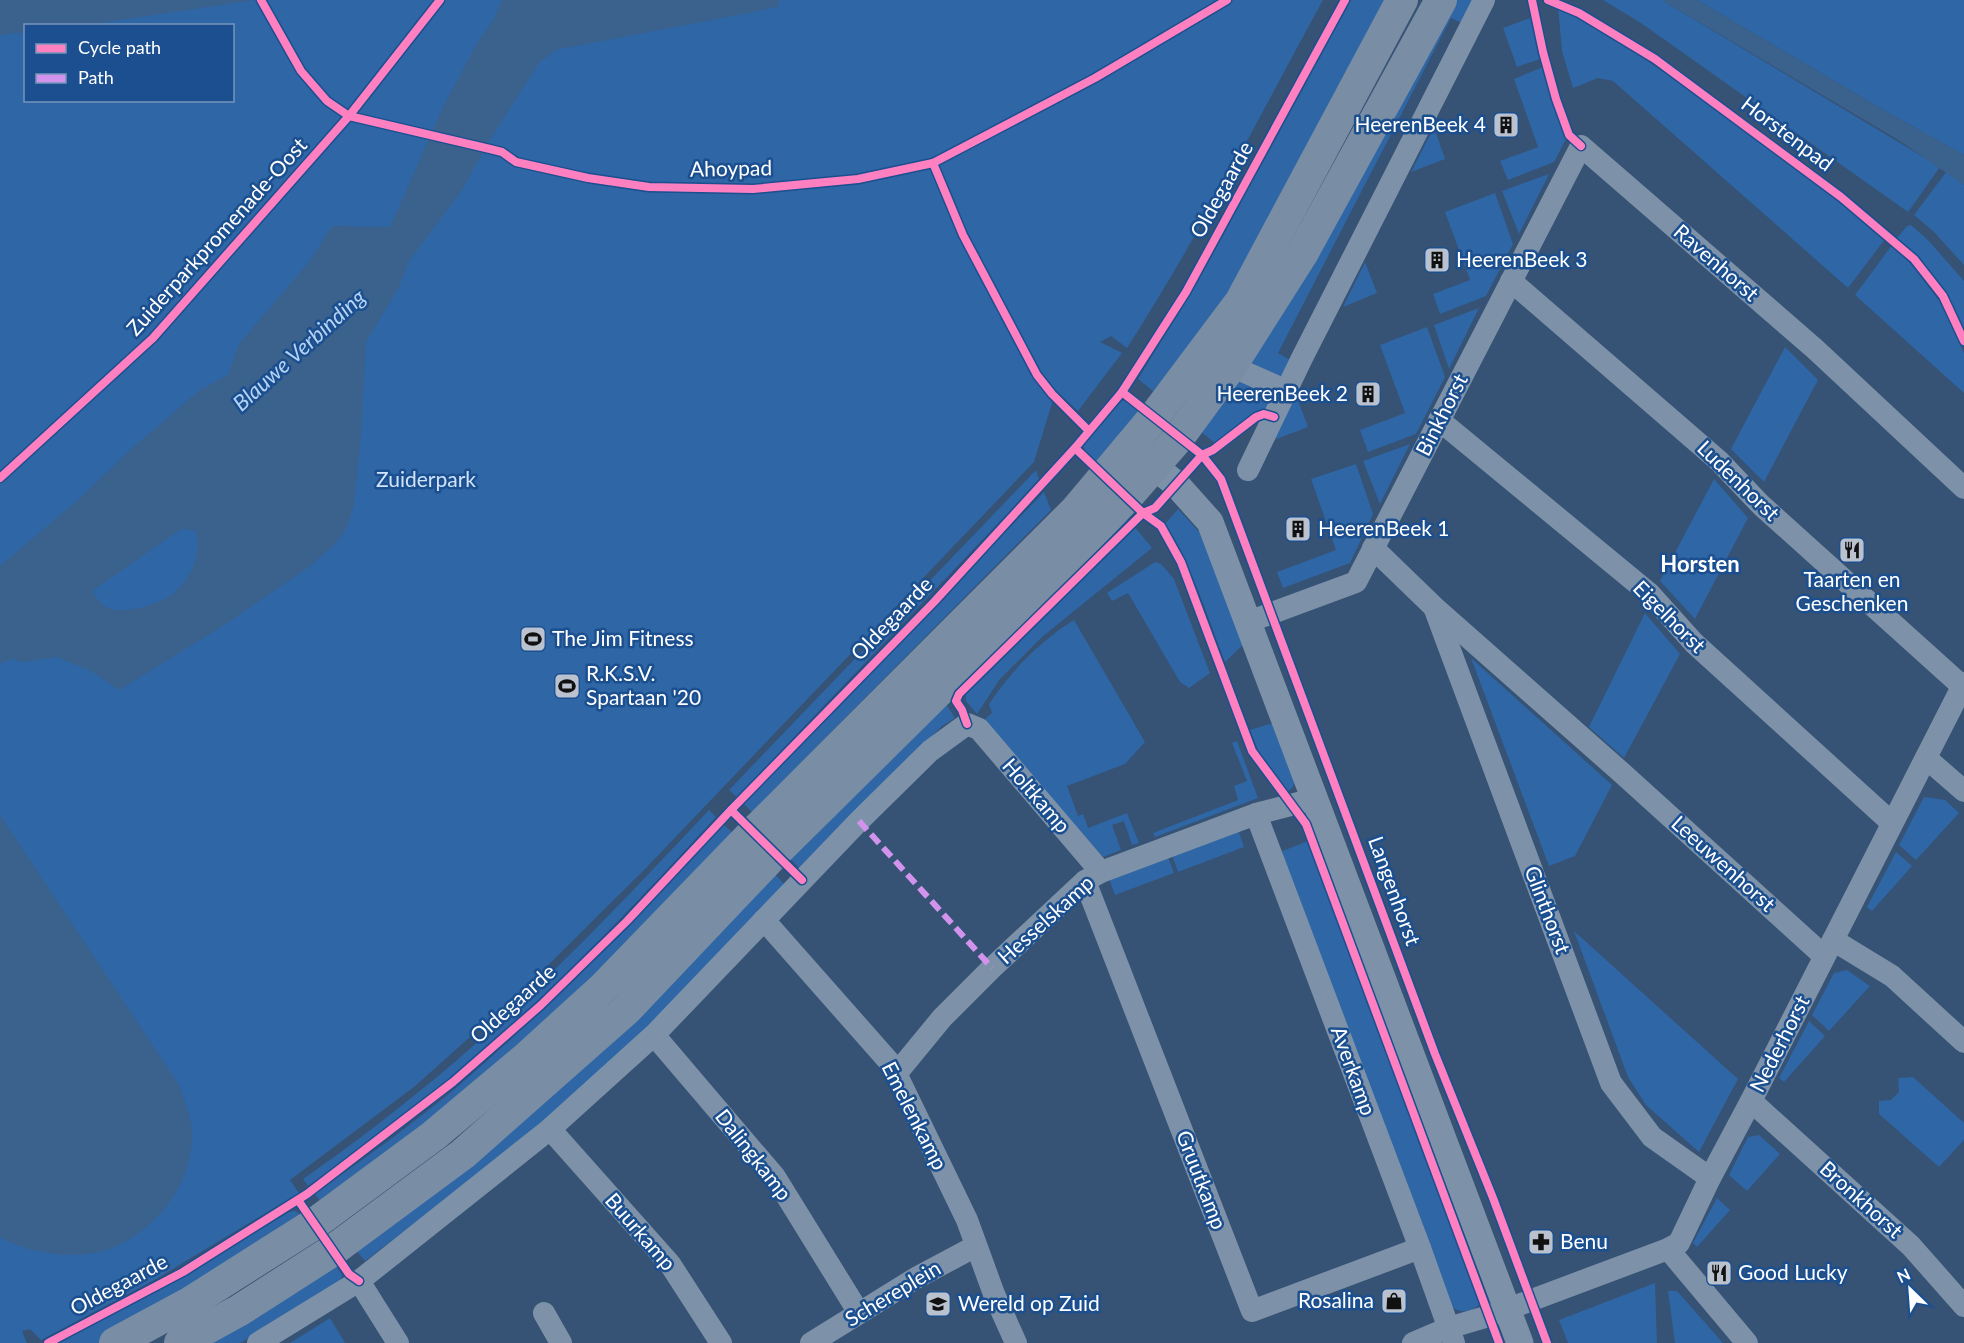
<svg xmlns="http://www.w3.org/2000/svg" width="1964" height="1343" font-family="Lato,sans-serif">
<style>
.green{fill:#2f66a5;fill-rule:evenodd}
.water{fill:#3b618d;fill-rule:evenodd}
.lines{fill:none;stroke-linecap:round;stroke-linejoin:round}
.minor{stroke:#7d92a8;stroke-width:22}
.tertiary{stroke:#7d92a8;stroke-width:27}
.secondary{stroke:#798da4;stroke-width:32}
.quiet{stroke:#d193ec;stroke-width:6;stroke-dasharray:12 6;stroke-linecap:butt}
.cycleway-casing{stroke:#1b4f8f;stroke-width:11}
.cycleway{stroke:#ff80c0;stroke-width:8}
.labels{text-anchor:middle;stroke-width:5;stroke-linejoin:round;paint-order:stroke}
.poi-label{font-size:21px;fill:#fff;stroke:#1b4f8f;text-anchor:start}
.street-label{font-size:21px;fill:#fff;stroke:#1b4f8f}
.park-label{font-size:21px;fill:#cfe3fa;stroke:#1b4f8f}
.water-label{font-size:22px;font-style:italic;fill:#b5d3f5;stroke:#1b4f8f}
.neighbourhood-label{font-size:22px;font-weight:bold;fill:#fff;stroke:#1b4f8f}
</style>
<rect width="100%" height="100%" fill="#365274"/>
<g class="green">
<path d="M 0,0 L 1323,0 C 1259,117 1199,236 1127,348 L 1111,336 L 1100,342 L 1122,353 L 1078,411 L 1058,393 L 1053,400 L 1034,462 L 645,869 L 526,987 L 414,1087 L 290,1180 L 299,1193 L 156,1279 L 41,1340 L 30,1329 L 22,1331 L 27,1343 L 0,1343 ZM 26,26 L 232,26 L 232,100 L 26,100 Z"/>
<path d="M 1351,0 L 1394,0 L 1229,300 L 1160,397 L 1138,379 L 1197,283 Z"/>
<path d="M 1447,0 L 1476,0 L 1464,24 L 1451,18 L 1278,353 L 1292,361 L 1281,377 L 1251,363 L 1248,351 Z"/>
<path d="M 1603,0 L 1662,0 L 1940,167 L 1908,212 L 1641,23 Z"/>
<path d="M 1697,0 L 1964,0 L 1964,155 L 1892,115 Z"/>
<path d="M 1558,7 C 1669,67 1767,148 1868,224 L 1885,239 L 1848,288 L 1613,81 L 1598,78 L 1573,88 L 1562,51 Z"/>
<path d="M 1533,17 L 1540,59 L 1517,67 L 1503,28 Z"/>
<path d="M 1543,67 L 1566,139 L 1554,162 L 1508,180 L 1500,161 L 1538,147 L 1514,79 Z"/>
<path d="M 1434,127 L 1445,159 L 1411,172 Z"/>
<path d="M 1947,171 L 1964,185 L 1964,265 L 1934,232 L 1914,215 Z"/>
<path d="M 1549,174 L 1519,234 L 1502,191 Z"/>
<path d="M 1495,193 L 1513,244 L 1486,296 L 1440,314 L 1433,294 L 1470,280 L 1445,212 Z"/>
<path d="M 1911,225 L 1928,240 L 1964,281 L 1964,330 C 1946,295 1926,265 1897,238 L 1907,226 Z"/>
<path d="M 1892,245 L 1910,263 L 1940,302 L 1964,353 L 1964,393 L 1855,295 Z"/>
<path d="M 1365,262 L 1377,293 L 1343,307 Z"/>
<path d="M 1479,308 L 1449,369 L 1434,325 Z"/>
<path d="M 1427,327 L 1445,377 L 1416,434 L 1368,452 L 1360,430 L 1405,413 L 1380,345 Z"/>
<path d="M 1785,347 L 1818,380 L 1764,482 L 1731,449 Z"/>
<path d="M 1242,381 L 1278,397 L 1265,410 L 1253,414 L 1215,443 L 1194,426 L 1233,383 Z"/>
<path d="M 1296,395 L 1308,427 L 1274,440 Z"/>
<path d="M 1127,400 L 1145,417 L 1102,467 L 1086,452 L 1083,446 L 1121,401 Z"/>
<path d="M 1410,444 L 1380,504 L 1363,461 Z"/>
<path d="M 1356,464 L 1373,514 L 1350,563 L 1283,588 L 1277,572 L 1336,550 L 1311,479 Z"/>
<path d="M 1036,470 L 1039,479 L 1007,514 L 737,797 L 729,790 Z"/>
<path d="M 1714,479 L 1748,518 L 1695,619 L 1660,581 Z"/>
<path d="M 1044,492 L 1051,510 L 752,812 L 744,804 Z"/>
<path d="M 1178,509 L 1202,535 L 1246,642 L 1225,662 C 1207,615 1192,566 1165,524 Z"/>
<path d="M 1120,515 L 1127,521 L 951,696 L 946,704 L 955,718 L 942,726 L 802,868 L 798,867 L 785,853 Z"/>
<path d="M 1135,527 L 1152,548 L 1042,637 L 1000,679 L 977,714 L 966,701 L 966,693 Z"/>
<path d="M 1155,562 L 1161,564 L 1174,579 L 1210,673 L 1189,688 L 1180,682 L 1128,593 L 1112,601 L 1107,593 Z"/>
<path d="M 1645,613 L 1680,654 L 1624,758 L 1589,727 Z"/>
<path d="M 1074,620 L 1145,742 L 1125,764 L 1067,786 L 1078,816 L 1083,814 L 1088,828 L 1127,813 L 1139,843 L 1132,845 L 1124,821 L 1112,825 L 1121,850 L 1103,857 L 983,721 L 992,713 L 989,704 C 1011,671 1040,641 1074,620 Z"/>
<path d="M 1471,658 L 1612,785 L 1575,856 L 1549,866 Z"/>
<path d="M 1269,724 L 1275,724 L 1296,774 L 1293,787 L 1286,793 L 1262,760 L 1250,730 Z"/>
<path d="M 1237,741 L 1258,798 L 1155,837 L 1153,833 L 1238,800 L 1234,786 L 1247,781 L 1232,743 Z"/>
<path d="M 1924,797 L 1945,800 L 1959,813 L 1916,860 L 1899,845 Z"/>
<path d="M 709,810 L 716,817 C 636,904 554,990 464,1067 C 414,1110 361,1148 308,1186 L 303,1179 C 356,1142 408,1102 457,1060 C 547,982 628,896 709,810 Z"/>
<path d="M 724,825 L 733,833 L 611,959 L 538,1027 L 326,1209 L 315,1194 C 363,1159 412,1125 457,1087 C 552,1006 638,915 724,825 Z"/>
<path d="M 1237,827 L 1244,847 L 1178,872 L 1171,852 Z"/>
<path d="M 1308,841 L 1480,1304 C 1470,1313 1460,1314 1449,1305 L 1280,852 Z"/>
<path d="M 1896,852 L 1912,866 L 1872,911 L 1867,907 Z"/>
<path d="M 1167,854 L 1174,873 L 1115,895 L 1108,876 Z"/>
<path d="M 770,869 L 786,886 L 649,1029 L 538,1128 L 365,1261 L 351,1244 Z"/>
<path d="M 1574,931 L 1738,1079 L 1699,1152 L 1646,1105 L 1628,1077 Z"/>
<path d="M 1847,970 L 1870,986 L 1829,1031 L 1812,1015 L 1834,973 Z"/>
<path d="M 1809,1021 L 1825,1036 L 1784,1082 L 1779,1078 Z"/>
<path d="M 1913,1077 L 1964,1123 L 1964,1140 L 1939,1167 L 1879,1114 L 1879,1101 L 1891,1100 L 1899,1092 L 1898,1078 Z"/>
<path d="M 1759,1135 L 1780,1154 L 1747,1191 L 1729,1175 L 1748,1137 Z"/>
<path d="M 1717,1198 L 1730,1210 L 1697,1247 L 1693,1243 Z"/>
<path d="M 295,1211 L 300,1214 L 306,1223 L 105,1343 L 58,1343 L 185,1275 L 289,1212 Z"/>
<path d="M 331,1258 L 342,1275 L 341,1281 L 240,1343 L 195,1343 Z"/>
<path d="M 1655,1283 L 1657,1343 L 1568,1343 L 1559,1320 Z"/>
<path d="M 1668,1291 L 1677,1291 L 1723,1343 L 1675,1343 Z"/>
<path d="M 330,1318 L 345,1343 L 290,1343 Z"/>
</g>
<g class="water">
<path d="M 0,0 L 254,0 L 86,25 L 26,26 L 25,32 L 0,35 Z"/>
<path d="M 502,0 L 779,0 L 778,7 L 555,50 L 539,63 L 489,141 L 462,190 L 409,261 L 399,287 L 366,342 L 361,435 L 354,505 L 347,527 L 336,543 L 309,567 L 221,627 L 119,690 L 91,671 L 57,657 L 23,662 L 12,659 L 0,664 L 0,566 L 78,500 L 131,449 L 200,390 L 228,375 L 239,344 L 309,262 L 332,226 L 390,227 L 445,103 L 479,40 L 494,19 ZM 181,529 L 195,530 C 202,551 193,575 177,590 C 165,603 129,614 111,609 C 102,606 96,598 92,591 Z"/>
<path d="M 1662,0 L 1697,0 L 1892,115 L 1961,153 L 1964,155 L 1964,185 L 1900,141 Z"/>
<path d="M 0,815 L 179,1085 C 185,1101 191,1116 192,1133 C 194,1183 156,1230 112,1248 C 79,1261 29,1254 0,1237 Z"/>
</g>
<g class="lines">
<g class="minor">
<path d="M 1511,281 L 1719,461 L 1761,505 L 1962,686"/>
<path d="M 1231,366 L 1287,391"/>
<path d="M 1439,420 L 1650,594 L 1694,643 L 1892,823"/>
<path d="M 1248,470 L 1302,358 L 1484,0"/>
<path d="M 1373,548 L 1434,607 L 1622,773 L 1824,956"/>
<path d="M 1434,607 L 1611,1083 L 1652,1137 L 1710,1178"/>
<path d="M 1248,622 L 1356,582 L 1581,146 L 1815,349 L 1964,488"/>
<path d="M 1926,758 L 1964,791"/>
<path d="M 1256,814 L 1420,1248 L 1454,1343"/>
<path d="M 1085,881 L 1252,1311 L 1420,1248"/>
<path d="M 764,920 L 892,1065 L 967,1220 L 994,1294 L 1016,1343"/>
<path d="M 1833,940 L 1892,976 L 1964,1042"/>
<path d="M 654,1035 L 775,1177 L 859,1313"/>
<path d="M 896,1074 L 942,1018 L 992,968 L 1085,881 L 1101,872 L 1256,814 L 1314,799"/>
<path d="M 1751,1101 L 1911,1246 L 1964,1306"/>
<path d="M 550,1129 L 670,1264 L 721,1343"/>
<path d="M 1668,1249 L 1747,1343"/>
<path d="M 359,1281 L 398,1343"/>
<path d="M 544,1313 L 561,1343"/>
<path d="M 258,1343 L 359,1281 L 550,1129 L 654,1035 L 859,821 L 930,751 L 967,724 L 979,729 L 1101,872"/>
<path d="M 811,1343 L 916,1278 L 976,1246"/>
<path d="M 1413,1343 L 1448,1328 L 1489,1316 L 1668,1249 L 1679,1243 L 1710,1178 L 1751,1101 L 1964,683"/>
</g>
<path class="tertiary" d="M 1139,454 L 1176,484 L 1210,522 L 1520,1343"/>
<g class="secondary">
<path d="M 115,1343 L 191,1302 L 314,1224 L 433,1136 L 526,1058 L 605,986 L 754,832 L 1076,510 L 1154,417 L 1241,301 L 1402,0"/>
<path d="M 180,1343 L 240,1310 L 332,1251 L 463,1154 L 627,1009 L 775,853 L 969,661 L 1127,497 L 1179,437 L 1231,366 L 1302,254 L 1441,0"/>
</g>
<path class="quiet" d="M 859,821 L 992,968"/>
<defs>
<g id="cycleway">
<path d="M 261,0 L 301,71 L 327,101 L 349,116 L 490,149 L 502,152 L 516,162 L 588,178 L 649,187 L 753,189 L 858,179 L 933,163 L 1095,78 L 1227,0"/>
<path d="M 1532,0 L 1543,52 L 1556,99 L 1569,135 L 1581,146"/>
<path d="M 1548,0 L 1579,13 L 1655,59 L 1841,197 L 1914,259 L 1943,296 L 1964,341"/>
<path d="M 933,163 L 963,235 L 1037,375 L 1052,394 L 1089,431"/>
<path d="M 1122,392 L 1202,455 L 1221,479 L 1435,1054 L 1493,1198 L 1547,1343"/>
<path d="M 1075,448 L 1143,513 L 1161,526 L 1181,562 L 1252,751 L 1306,824 L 1499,1343"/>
<path d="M 0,478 L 153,338 L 349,116 L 440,0"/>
<path d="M 967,724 L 962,710 L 956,701 L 959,694 L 1143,513 L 1155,508 L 1202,455 L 1213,450 L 1256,417 L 1264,414 L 1274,417"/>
<path d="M 731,810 L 802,880"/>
<path d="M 298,1200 L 349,1274 L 359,1281"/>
<path d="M 48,1343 L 183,1272 L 307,1194 L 453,1082 L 541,1005 L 627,921 L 731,810 L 934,602 L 1075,448 L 1122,392 L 1186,292 L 1345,0"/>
</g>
</defs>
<use href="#cycleway" class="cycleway-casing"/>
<use href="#cycleway" class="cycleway"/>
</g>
<defs>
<symbol id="building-square" viewBox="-11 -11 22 22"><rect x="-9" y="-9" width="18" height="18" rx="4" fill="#b9c2ce" stroke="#1b4f8f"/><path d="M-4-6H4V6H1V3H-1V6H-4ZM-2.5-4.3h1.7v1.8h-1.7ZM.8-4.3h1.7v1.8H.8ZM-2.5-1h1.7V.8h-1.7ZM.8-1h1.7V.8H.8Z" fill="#111"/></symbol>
<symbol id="restaurant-square" viewBox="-11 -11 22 22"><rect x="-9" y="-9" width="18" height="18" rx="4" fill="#b9c2ce" stroke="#1b4f8f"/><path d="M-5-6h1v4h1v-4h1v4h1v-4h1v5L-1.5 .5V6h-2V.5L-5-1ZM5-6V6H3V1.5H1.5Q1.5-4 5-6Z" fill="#111"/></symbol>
<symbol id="stadium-square" viewBox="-11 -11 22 22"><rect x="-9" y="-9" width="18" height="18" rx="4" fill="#b9c2ce" stroke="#1b4f8f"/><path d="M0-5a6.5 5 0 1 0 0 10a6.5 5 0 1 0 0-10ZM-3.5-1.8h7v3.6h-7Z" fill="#111"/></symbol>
<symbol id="pharmacy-square" viewBox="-11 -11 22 22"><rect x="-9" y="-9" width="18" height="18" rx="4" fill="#b9c2ce" stroke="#1b4f8f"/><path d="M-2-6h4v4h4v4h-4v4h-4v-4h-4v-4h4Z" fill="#111"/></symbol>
<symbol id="shop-square" viewBox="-11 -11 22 22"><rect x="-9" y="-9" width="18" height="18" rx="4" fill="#b9c2ce" stroke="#1b4f8f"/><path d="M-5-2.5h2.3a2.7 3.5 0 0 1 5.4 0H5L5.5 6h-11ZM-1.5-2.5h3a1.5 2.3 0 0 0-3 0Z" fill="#111"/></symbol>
<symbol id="school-square" viewBox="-11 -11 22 22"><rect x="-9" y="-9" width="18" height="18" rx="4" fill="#b9c2ce" stroke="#1b4f8f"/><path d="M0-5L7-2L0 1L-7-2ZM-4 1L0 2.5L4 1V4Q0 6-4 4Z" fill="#111"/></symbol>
</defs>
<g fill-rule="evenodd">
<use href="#building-square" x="1491" y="110" width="30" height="30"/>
<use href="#building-square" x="1422" y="245" width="30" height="30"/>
<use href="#building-square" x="1353" y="379" width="30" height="30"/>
<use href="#building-square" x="1283" y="514" width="30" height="30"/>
<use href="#restaurant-square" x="1837" y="535" width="30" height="30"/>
<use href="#stadium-square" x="518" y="624" width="30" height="30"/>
<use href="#stadium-square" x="552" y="671" width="30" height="30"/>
<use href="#pharmacy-square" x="1526" y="1227" width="30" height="30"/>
<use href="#restaurant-square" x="1704" y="1258" width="30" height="30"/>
<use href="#shop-square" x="1379" y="1286" width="30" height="30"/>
<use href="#school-square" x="923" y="1289" width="30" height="30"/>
</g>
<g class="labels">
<g class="poi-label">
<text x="1486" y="132" text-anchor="end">HeerenBeek 4</text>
<text x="1456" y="267">HeerenBeek 3</text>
<text x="1348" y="401" text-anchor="end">HeerenBeek 2</text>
<text x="1318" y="536">HeerenBeek 1</text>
<text x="1852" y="587" text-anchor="middle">Taarten en<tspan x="1852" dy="24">Geschenken</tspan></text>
<text x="552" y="646">The Jim Fitness</text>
<text x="586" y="681">R.K.S.V.<tspan x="586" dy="24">Spartaan '20</tspan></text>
<text x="1560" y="1249">Benu</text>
<text x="1738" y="1280">Good Lucky</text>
<text x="1374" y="1308" text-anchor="end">Rosalina</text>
<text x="958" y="1311">Wereld op Zuid</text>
</g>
<g class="street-label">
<text transform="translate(1787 134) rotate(37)" y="7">Horstenpad</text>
<text transform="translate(731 169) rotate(-1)" y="7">Ahoypad</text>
<text transform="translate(1222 190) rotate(-61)" y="7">Oldegaarde</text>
<text transform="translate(217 237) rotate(-48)" y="7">Zuiderparkpromenade-Oost</text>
<text transform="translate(1716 263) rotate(41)" y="7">Ravenhorst</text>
<text transform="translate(1442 415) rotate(-63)" y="7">Binkhorst</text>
<text transform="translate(1738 481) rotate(44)" y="7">Ludenhorst</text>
<text transform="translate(1669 617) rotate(45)" y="7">Eigelhorst</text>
<text transform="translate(892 619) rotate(-46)" y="7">Oldegaarde</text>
<text transform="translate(1036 796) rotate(49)" y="7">Holtkamp</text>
<text transform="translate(1723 864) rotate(42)" y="7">Leeuwenhorst</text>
<text transform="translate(1394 891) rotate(70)" y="7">Langenhorst</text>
<text transform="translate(1547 910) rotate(69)" y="7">Glinthorst</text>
<text transform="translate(1046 920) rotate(-42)" y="7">Hesselskamp</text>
<text transform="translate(513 1004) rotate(-42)" y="7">Oldegaarde</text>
<text transform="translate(1780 1044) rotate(-63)" y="7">Nederhorst</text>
<text transform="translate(1353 1071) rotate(70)" y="7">Averkamp</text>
<text transform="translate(914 1116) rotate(63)" y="7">Emelenkamp</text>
<text transform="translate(753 1155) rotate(52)" y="7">Dalingkamp</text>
<text transform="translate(1201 1180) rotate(69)" y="7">Gruutkamp</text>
<text transform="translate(1861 1200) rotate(42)" y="7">Bronkhorst</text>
<text transform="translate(640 1232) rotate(49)" y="7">Buurkamp</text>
<text transform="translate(119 1285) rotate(-28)" y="7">Oldegaarde</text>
<text transform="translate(893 1294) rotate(-31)" y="7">Schereplein</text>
</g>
<g class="park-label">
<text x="426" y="487">Zuiderpark</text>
</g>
<g class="water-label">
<text transform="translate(299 350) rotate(-42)" y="8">Blauwe Verbinding</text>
</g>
<g class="neighbourhood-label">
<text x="1700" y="572">Horsten</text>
</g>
</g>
<rect x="24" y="24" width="210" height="78" fill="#1b4f8f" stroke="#7695bc" stroke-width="1.5"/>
<rect x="36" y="44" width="30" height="9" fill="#ff80c0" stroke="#7695bc" stroke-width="1.5"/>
<text x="78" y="54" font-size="18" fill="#ffffff">Cycle path</text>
<rect x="36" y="74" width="30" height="9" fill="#d193ec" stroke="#7695bc" stroke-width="1.5"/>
<text x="78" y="84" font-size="18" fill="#ffffff">Path</text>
<g transform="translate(1910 1289) rotate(335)" stroke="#1b4f8f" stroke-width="4.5" paint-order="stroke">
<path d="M0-4.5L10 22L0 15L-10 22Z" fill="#ffffff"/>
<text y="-9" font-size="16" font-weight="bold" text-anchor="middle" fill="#ffffff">N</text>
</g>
</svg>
